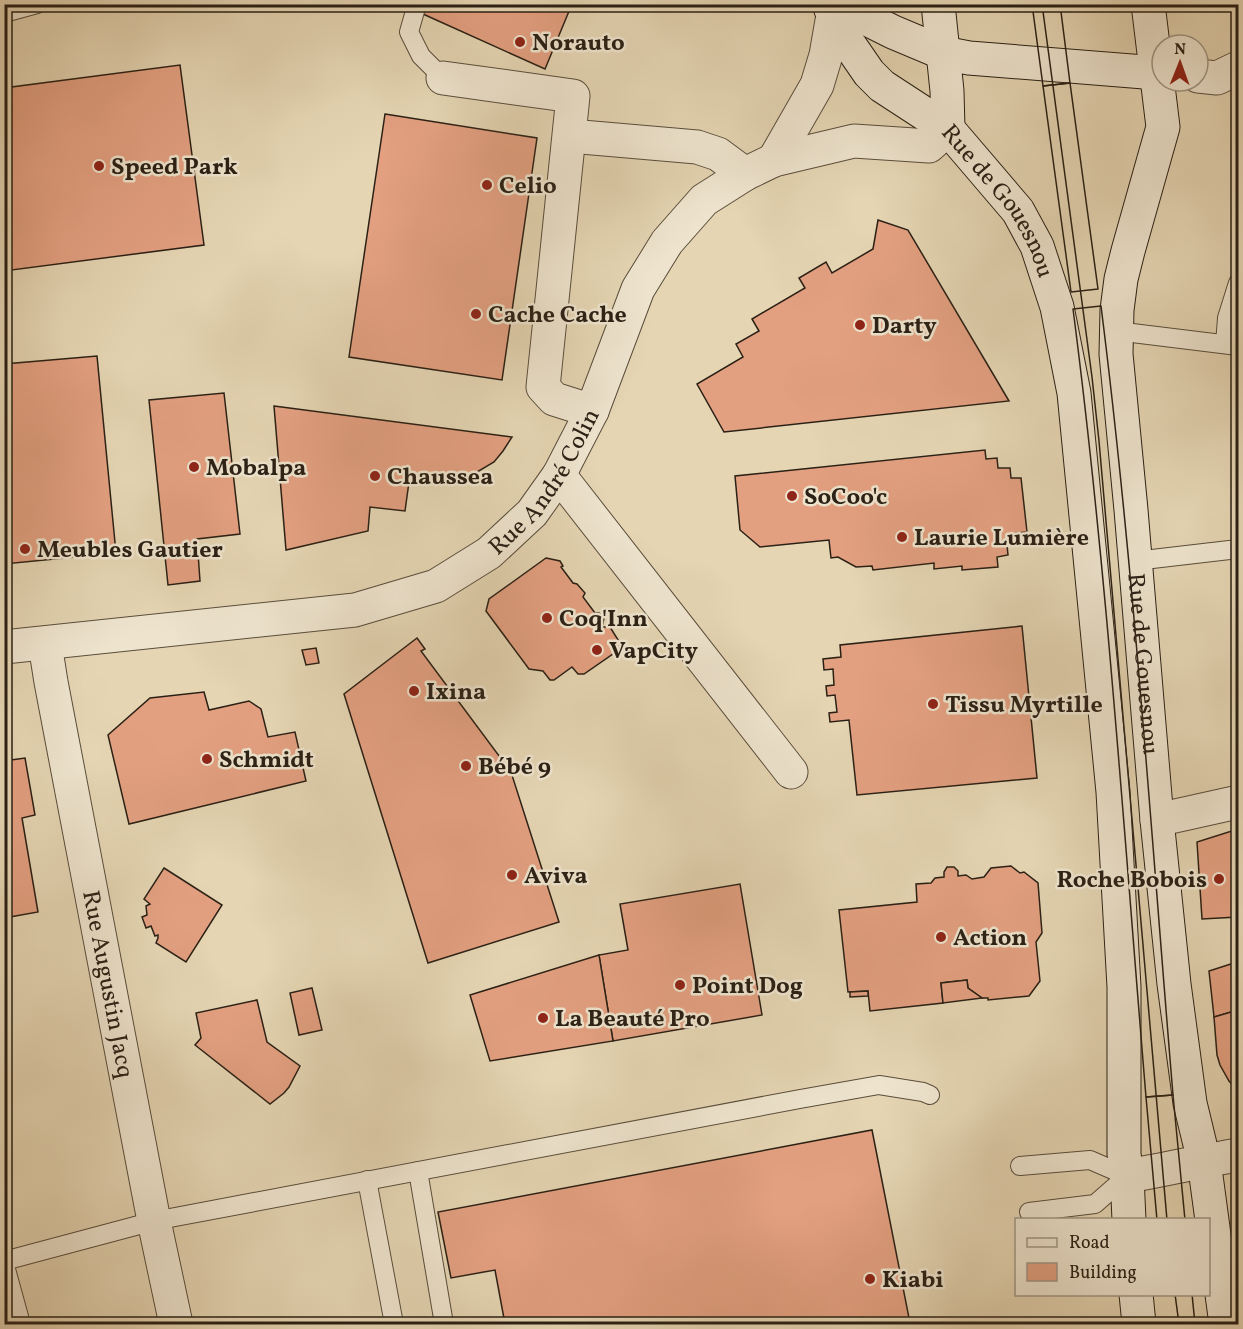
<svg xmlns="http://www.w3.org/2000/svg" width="1243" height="1329" font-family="Vollkorn,serif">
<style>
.building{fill:#e3a081;stroke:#2a2015;stroke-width:1.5}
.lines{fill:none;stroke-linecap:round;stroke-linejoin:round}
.service-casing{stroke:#594d3c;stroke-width:20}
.minor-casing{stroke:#594d3c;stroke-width:35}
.tertiary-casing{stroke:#594d3c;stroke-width:35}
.secondary-casing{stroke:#2a2015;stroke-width:35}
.service{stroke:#eee4ce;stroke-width:18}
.minor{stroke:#eee4ce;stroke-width:33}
.tertiary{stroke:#eee4ce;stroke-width:33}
.secondary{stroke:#eee4ce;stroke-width:33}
.tram{stroke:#2a2015;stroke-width:1.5}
.poi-dot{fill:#8f2418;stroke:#eee4ce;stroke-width:2}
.labels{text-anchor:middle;stroke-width:5;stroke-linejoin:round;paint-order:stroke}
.poi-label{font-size:24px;font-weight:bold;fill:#2a2015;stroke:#eee4ce;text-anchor:start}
.street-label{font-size:24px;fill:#2a2015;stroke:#eee4ce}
</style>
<rect width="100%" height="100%" fill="#e5d5b3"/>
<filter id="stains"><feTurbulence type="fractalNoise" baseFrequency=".00333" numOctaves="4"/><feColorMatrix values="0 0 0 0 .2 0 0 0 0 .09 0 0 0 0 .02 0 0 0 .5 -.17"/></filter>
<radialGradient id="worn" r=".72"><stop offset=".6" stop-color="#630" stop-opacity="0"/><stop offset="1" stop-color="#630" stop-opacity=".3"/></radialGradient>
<g class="building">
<path d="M 427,4 L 572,4 L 545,69 L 423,14 Z"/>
<path d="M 180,65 L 204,245 L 4,271 L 4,88 Z"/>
<path d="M 385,114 L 537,138 L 502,380 L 349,357 Z"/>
<path d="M 878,220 L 908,230 L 1009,401 L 724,432 L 697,384 L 743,357 L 736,344 L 759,331 L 752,319 L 805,288 L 799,278 L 826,262 L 832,273 L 873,249 Z"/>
<path d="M 97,356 L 116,553 L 4,564 L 4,364 Z"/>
<path d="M 224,393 L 240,534 L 197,539 L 200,581 L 168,585 L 149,400 Z"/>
<path d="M 274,406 L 512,437 L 503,451 L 494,462 L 467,478 L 449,484 L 409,482 L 405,511 L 370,507 L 368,531 L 286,550 Z"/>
<path d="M 985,450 L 986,459 L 997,458 L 998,468 L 1010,468 L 1011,478 L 1021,478 L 1027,532 L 1016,533 L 1017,543 L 1007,545 L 1008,555 L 997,557 L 998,567 L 962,570 L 962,566 L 934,569 L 934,563 L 873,570 L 872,566 L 856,567 L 838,557 L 831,558 L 829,540 L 760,547 L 740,530 L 735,476 Z"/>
<path d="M 546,558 L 560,561 L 563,566 L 561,567 L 573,583 L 577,584 L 585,593 L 583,597 L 595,613 L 599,613 L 604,618 L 602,627 L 610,627 L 620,643 L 620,649 L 584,674 L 578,674 L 572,667 L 554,680 L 550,680 L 543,671 L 529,669 L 486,611 L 489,599 Z"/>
<path d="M 1022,626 L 1037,778 L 857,795 L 849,720 L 830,722 L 829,713 L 837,712 L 835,695 L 827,696 L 826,686 L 834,685 L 833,669 L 824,670 L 823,659 L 841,657 L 840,645 Z"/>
<path d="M 417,638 L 425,649 L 421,651 L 511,772 L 559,922 L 428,963 L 344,694 Z"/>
<path d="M 316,648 L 319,663 L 306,665 L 302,650 Z"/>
<path d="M 204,692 L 209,710 L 249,701 L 261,709 L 268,737 L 295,732 L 306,781 L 129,824 L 108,735 L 150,698 Z"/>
<path d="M 25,758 L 35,815 L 22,818 L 38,912 L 4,918 L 4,761 Z"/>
<path d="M 1238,829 L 1238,917 L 1202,919 L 1197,842 Z"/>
<path d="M 1011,866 L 1020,873 L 1024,872 L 1038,883 L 1042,933 L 1036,942 L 1040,981 L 1029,996 L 988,1000 L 988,998 L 982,998 L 968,988 L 967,980 L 941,983 L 943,1003 L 870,1011 L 868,991 L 848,992 L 839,910 L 917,902 L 916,884 L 931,883 L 935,878 L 944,877 L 944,872 L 947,867 L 954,867 L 958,871 L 958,876 L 966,875 L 972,879 L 984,877 L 991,868 Z"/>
<path d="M 164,868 L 222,905 L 186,962 L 156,943 L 158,938 L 158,935 L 155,936 L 151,926 L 146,928 L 142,917 L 147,915 L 146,906 L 150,904 L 144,899 Z"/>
<path d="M 740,884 L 762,1015 L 613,1041 L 599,955 L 628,950 L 620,904 Z"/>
<path d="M 599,955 L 613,1041 L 490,1061 L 470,995 Z"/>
<path d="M 1237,962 L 1238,966 L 1238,1010 L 1214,1017 L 1209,971 Z"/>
<path d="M 967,980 L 968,988 L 982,998 L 943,1003 L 941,983 Z"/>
<path d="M 312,988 L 322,1030 L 299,1035 L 290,993 Z"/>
<path d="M 868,991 L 868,996 L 850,997 L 850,992 Z"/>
<path d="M 257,1000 L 267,1042 L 300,1066 L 289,1087 L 284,1093 L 270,1104 L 195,1045 L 201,1038 L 196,1013 Z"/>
<path d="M 1238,1010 L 1238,1091 L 1229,1081 L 1220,1065 L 1217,1055 L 1214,1017 Z"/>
<path d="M 872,1130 L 910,1323 L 902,1324 L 505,1324 L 495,1270 L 451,1278 L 438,1212 Z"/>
</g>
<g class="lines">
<defs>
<g id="service">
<path d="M 417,4 L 409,32 L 421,56 L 443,78"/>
<path d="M 4,13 L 37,4"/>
<path d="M 1116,331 L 1238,346"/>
<path d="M 1225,344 L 1227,318 L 1238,283"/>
<path d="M 1135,561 L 1238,549"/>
<path d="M 1020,1166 L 1090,1160 L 1127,1176 L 1095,1204 L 1029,1212"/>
<path d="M 418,1171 L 444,1324"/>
<path d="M 367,1180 L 394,1324"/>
<path d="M 4,1261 L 154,1221 L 800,1099 L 879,1085 L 923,1092 L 930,1095"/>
<path d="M 4,1262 L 21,1324"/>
</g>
<g id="minor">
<path d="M 443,78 L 573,96 L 543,387 L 554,399 L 592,411"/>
<path d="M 570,136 L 697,147 L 718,154 L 745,174"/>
<path d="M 774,160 L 817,85 L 826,55 L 833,15"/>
<path d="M 559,475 L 791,772"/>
<path id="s1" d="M 45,644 L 51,682 L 154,1221 L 176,1324"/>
<path id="s2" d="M 4,647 L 355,610 L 436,586 L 489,553 L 532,513 L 559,475 L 592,411 L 638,289 L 667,242 L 704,200 L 745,174 L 774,160 L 854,141 L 929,146 L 948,129"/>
<path d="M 1157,820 L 1238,802"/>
<path d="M 1127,1176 C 1164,1170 1201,1161 1238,1155"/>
</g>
<path id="tertiary" d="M 1198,76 L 1217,78 L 1238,68"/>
<g id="secondary">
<path id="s3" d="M 829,4 L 833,15 L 849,44 L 869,73 L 882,86 L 948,129 L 1018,211 L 1037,246 L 1057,307 L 1074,393 L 1113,792 L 1124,987 L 1124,1154 L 1127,1176 L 1129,1220"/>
<path d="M 854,4 L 863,17 L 893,32 L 943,53 L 969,58 L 1157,73"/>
<path d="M 938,4 L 947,91 L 948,129"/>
<path id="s4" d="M 1148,4 L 1163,127 L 1128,251 L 1121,279 L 1117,310 L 1116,354 L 1131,510 L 1157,820 L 1174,984 L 1190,1103 L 1204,1161 L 1226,1324"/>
<path d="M 1136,1294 L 1139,1324"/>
</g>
</defs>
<use href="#service" class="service-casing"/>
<use href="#minor" class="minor-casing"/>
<use href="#tertiary" class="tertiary-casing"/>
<use href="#secondary" class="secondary-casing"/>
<use href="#service" class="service"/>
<use href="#minor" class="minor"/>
<use href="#tertiary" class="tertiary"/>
<use href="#secondary" class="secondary"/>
<g class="tram">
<path d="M 1032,4 L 1043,86 L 1070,83 L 1060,4"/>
<path d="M 1042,4 L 1092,377 L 1099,441 L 1167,1220"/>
<path d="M 1070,83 L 1098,289 L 1071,292 L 1043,86 Z"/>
<path d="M 1101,306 C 1134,568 1151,832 1173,1095 L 1146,1097 C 1124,834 1107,571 1073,309 Z"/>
<path d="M 1157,1220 L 1146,1097 L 1173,1095 L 1185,1220"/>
<path d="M 1175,1294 L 1179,1324"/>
<path d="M 1192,1294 L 1195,1324"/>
</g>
</g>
<g class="poi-dot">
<circle cx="520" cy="42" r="6"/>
<circle cx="99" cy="166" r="6"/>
<circle cx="487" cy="185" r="6"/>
<circle cx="476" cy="314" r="6"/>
<circle cx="860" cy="325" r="6"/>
<circle cx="194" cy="467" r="6"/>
<circle cx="375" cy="476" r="6"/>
<circle cx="792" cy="496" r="6"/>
<circle cx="902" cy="537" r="6"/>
<circle cx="25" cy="549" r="6"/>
<circle cx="547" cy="618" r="6"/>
<circle cx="597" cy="650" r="6"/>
<circle cx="414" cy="691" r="6"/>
<circle cx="933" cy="704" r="6"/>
<circle cx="207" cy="759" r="6"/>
<circle cx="466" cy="766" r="6"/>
<circle cx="512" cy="875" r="6"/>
<circle cx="1219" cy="879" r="6"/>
<circle cx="941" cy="937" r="6"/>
<circle cx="680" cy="985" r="6"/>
<circle cx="543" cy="1018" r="6"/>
<circle cx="870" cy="1279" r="6"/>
</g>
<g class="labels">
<g class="poi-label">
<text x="532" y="50">Norauto</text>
<text x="111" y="174">Speed Park</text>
<text x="499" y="193">Celio</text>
<text x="488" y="322">Cache Cache</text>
<text x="872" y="333">Darty</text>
<text x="206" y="475">Mobalpa</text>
<text x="387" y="484">Chaussea</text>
<text x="804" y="504">SoCoo'c</text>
<text x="914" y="545">Laurie Lumière</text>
<text x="37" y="557">Meubles Gautier</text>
<text x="559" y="626">Coq'Inn</text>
<text x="609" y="658">VapCity</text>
<text x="426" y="699">Ixina</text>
<text x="945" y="712">Tissu Myrtille</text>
<text x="219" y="767">Schmidt</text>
<text x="478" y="774">Bébé 9</text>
<text x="524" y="883">Aviva</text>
<text x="1207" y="887" text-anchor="end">Roche Bobois</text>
<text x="953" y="945">Action</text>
<text x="692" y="993">Point Dog</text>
<text x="555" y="1026">La Beauté Pro</text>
<text x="882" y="1287">Kiabi</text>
</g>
<g class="street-label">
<text dy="8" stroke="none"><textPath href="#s3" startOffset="266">Rue de Gouesnou</textPath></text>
<text dy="8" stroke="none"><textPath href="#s2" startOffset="591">Rue André Colin</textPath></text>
<text dy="8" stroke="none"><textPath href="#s4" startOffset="668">Rue de Gouesnou</textPath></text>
<text dy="8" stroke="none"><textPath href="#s1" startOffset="346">Rue Augustin Jacq</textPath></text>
</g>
</g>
<rect width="1243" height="1329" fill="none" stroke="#e5d5b3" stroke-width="24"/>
<rect x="6" y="6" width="1231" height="1317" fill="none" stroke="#2a2015" stroke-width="3"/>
<rect x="12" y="12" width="1219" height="1305" fill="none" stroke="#2a2015" stroke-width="1.5"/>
<rect x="1015" y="1218" width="195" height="78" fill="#eee4ce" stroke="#a09684" stroke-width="1.5"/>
<rect x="1027" y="1238" width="30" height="9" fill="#eee4ce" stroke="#a09684" stroke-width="1.5"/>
<text x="1069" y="1248" font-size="18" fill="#2a2015">Road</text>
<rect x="1027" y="1263" width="30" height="18" fill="#e3a081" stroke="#a09684" stroke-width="1.5"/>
<text x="1069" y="1278" font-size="18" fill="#2a2015">Building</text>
<g transform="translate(1180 63) rotate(1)"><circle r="28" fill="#eee4ce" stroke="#a09684" stroke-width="1.5"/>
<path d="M0-4.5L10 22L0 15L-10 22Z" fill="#8f2418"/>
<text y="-9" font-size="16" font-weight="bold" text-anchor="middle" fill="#2a2015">N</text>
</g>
<rect width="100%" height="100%" filter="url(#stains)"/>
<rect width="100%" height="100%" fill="url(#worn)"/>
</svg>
